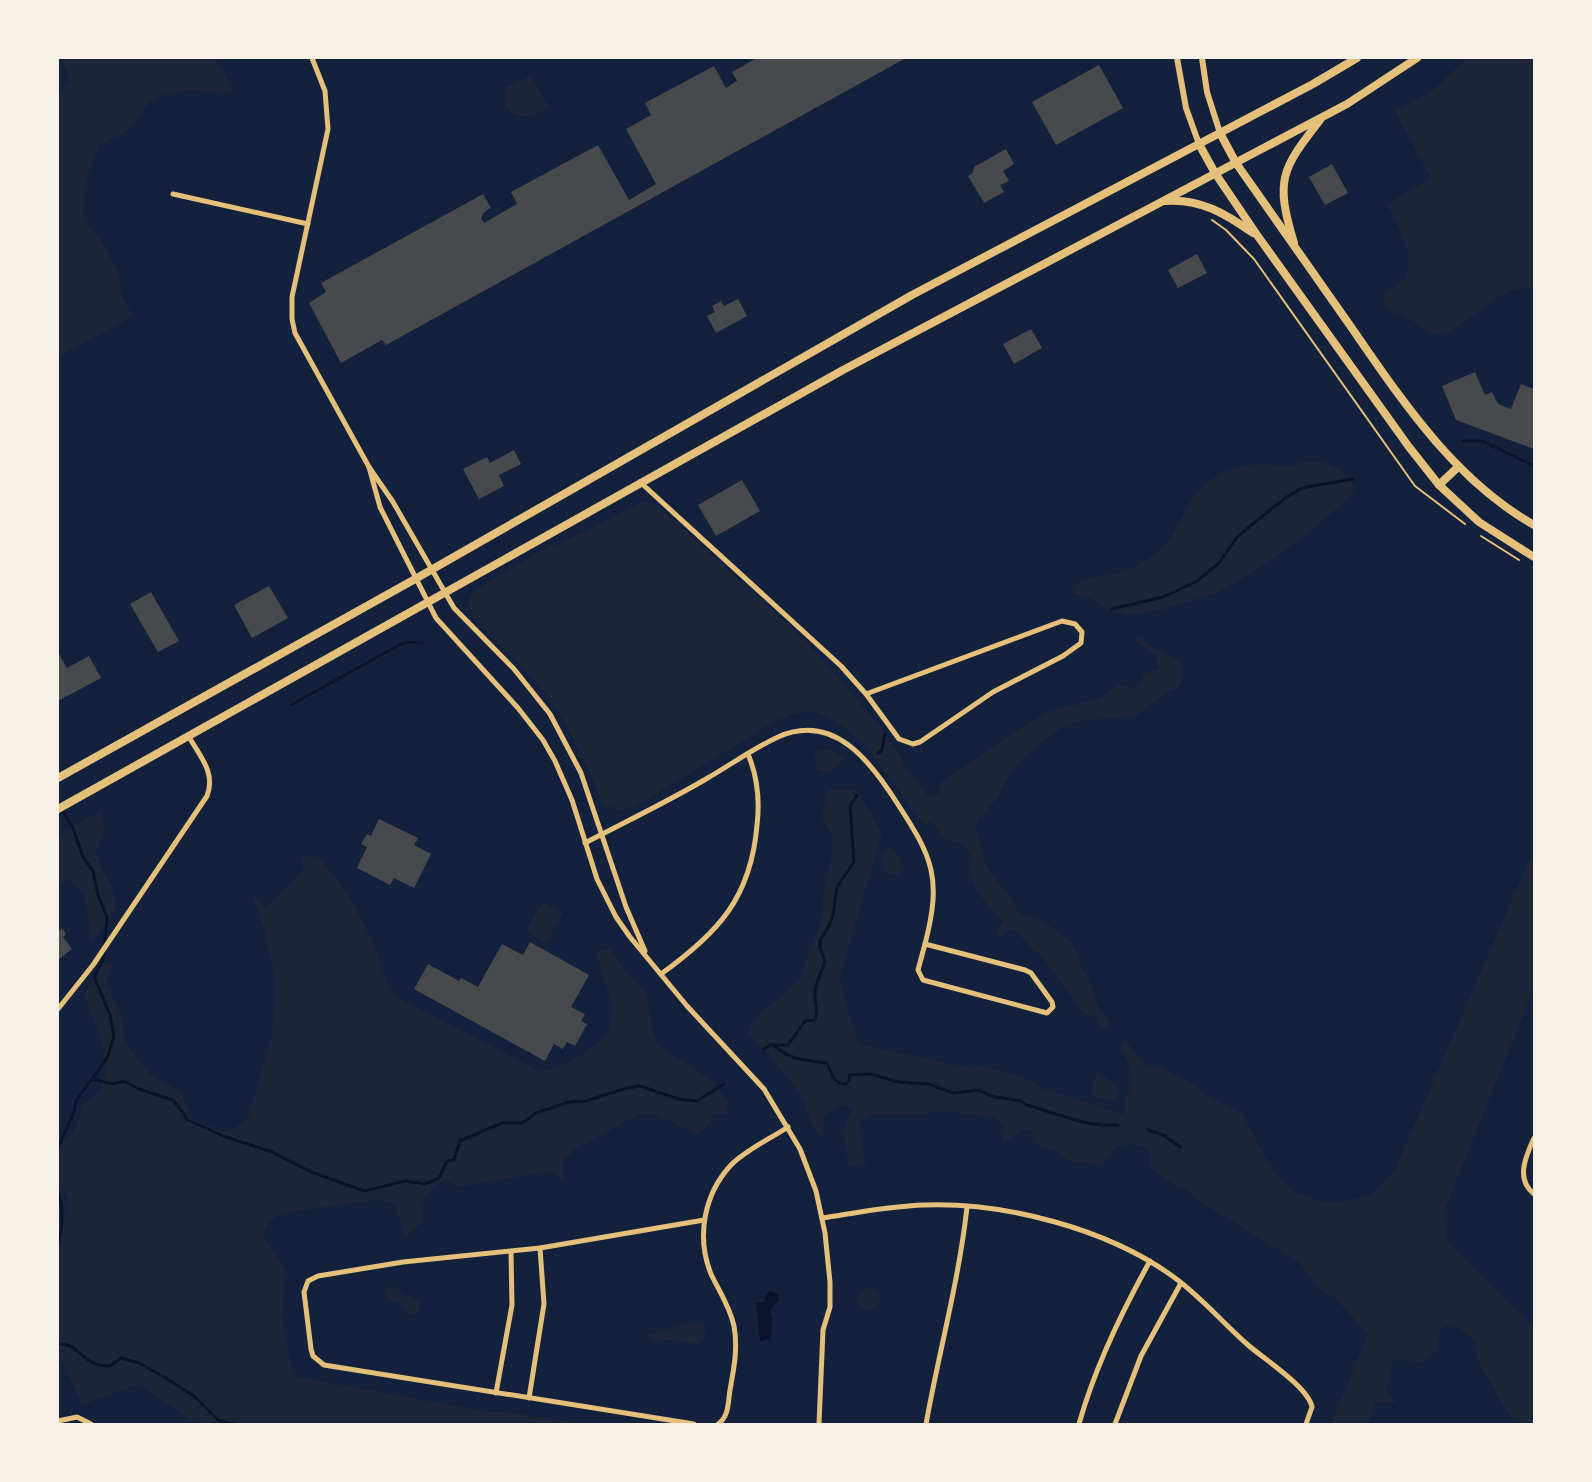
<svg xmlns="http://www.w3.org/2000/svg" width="1592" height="1482" font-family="'PT Serif',serif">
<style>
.green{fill:#1d2539}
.water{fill:#0b132b}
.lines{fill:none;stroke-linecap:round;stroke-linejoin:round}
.stream{stroke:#0b132b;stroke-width:3}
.building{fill:#48494c}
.path{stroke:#e5c07b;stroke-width:2}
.minor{stroke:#e5c07b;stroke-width:5}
.tertiary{stroke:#e5c07b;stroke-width:6}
.primary{stroke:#e5c07b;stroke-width:8}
</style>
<rect width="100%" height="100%" fill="#14213d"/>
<g class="green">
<path d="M 59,58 L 212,58 L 222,67 L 232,93 C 206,92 175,86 152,101 C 142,108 138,120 130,128 C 121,136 109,139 99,145 L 85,182 L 83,213 L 86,224 L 99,237 L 119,274 L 122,297 L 133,316 L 58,357 L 58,93 C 74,81 70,73 59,58 Z"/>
<path d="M 1467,58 L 1534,58 L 1534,290 C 1498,277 1461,342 1431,333 C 1423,331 1418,324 1412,320 C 1401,313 1391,314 1383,302 L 1385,293 L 1405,279 C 1416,252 1398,228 1387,204 L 1431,178 L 1395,111 L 1431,92 Z"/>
<path d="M 531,76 L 549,108 C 536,116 514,123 505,104 L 505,87 Z"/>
<path d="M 1309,461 C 1327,461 1348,470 1354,488 L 1352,495 L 1310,532 L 1261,567 L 1217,593 L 1164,609 L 1132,615 L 1115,613 L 1089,598 L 1074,594 L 1071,588 C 1083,577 1101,577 1117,573 C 1130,569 1143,563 1154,555 C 1172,543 1180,520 1190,502 C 1204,478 1234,465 1261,464 C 1269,463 1278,467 1287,466 C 1295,465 1302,462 1309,461 Z"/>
<path d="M 642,502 L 657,505 L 806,641 L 883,730 L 901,757 L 904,766 L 930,798 L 942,791 L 939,784 L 1021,728 L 1048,712 L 1101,698 L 1119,684 L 1134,688 L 1143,680 L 1142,675 L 1159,669 L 1156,655 L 1135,640 L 1139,637 C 1146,642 1152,648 1159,651 C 1180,660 1182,657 1182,682 L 1177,688 L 1166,693 L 1136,716 L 1082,721 L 1064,726 L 1047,737 L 1011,771 L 997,798 L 979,819 L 976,830 L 985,863 L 991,873 L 1008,894 L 1019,913 L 1044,922 L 1068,939 L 1075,948 L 1082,969 L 1088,976 L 1098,1007 L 1109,1021 L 1107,1028 L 1101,1028 L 1098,1017 L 1084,1014 L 1041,955 L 1034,951 L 1016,931 L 1010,930 L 1000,937 L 996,930 L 1003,922 C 988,904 964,884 972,859 L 963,843 L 945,840 L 931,821 L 925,826 L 865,745 L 837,722 L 819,713 L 805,711 L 793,714 L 772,723 L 641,803 L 619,812 L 614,809 L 615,805 L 606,810 C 587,768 569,721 539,686 C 519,662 495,640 473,617 C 467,607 467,599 475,590 L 543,550 L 589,530 Z"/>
<path d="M 823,750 L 834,751 L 845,758 C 833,770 832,777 815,768 L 816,761 L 814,752 Z"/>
<path d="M 827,790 L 857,790 L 882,833 L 839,979 L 858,1044 L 971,1068 L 983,1066 L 1023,1077 L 1045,1089 L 1125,1115 L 1125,1100 L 1132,1083 L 1131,1069 L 1121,1047 L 1124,1039 L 1147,1067 L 1162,1068 L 1190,1082 L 1209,1097 L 1242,1113 L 1273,1172 L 1294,1192 L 1324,1202 L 1346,1201 L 1372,1195 L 1396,1168 L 1534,849 L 1534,988 L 1444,1211 L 1446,1240 L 1534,1327 L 1534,1424 L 1514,1424 L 1478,1361 L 1474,1341 L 1461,1329 L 1446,1326 L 1440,1330 L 1437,1351 L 1421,1362 L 1393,1359 L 1390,1381 L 1385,1389 L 1397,1402 L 1376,1402 L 1368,1424 L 1331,1424 L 1368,1334 L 1335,1298 L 1318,1288 L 1300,1263 L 1201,1202 L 1185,1189 L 1173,1185 L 1150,1167 L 1151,1155 L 1143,1146 L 1133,1144 L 1116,1146 L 1103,1165 L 1069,1161 L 1055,1151 L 1038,1146 L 1032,1132 L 1022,1129 L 1015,1136 L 1003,1142 L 1004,1126 L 996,1118 L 944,1111 L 911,1115 L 873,1115 L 859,1122 L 866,1164 L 849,1167 L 843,1130 L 852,1108 L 840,1104 L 824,1116 L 823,1137 C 810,1130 809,1109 801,1097 C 787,1073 766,1053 748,1033 L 752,1023 L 767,1007 L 783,996 L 799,980 L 823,916 L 823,897 L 831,860 L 832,834 L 822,818 Z"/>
<path d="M 101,811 L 105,827 L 96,852 L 101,868 L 112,887 L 116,909 L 91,943 L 85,895 L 70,879 L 58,886 L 58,835 Z"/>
<path d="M 888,847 C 901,851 901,864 900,875 L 891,875 L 883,870 L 883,856 Z"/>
<path d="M 300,854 L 319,857 C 358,904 373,937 391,994 L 541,1072 C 570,1065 588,1053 609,1032 L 612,1006 L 596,951 L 610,948 L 625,971 L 646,992 L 652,1028 L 658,1045 L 672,1056 L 690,1065 L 714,1082 L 728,1102 L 726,1114 L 713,1114 L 709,1125 L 698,1134 L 658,1116 L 641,1113 L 575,1149 L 562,1162 L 564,1183 L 551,1171 L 458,1187 L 445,1180 L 433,1187 L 420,1204 L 423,1221 L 405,1238 L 394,1203 L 376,1200 L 281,1213 L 269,1222 L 263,1235 L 285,1270 L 282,1319 L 293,1376 L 489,1412 L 507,1412 L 582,1424 L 197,1424 L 139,1384 L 82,1405 L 64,1364 L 58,1357 L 58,1222 L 68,1214 L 67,1195 L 58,1189 L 58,1139 L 70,1140 L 79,1119 L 82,1103 C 86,1101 93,1099 96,1095 C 119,1067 94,1023 84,994 L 105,963 L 113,965 L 106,982 L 121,1015 L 124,1038 L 134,1055 L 152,1076 L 180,1091 L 193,1119 L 222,1131 L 233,1130 L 248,1118 L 272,1035 L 275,985 L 266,934 L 251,891 L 266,908 L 304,869 Z"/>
<path d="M 543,902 L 563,913 L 546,943 L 526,931 Z"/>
<path d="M 1096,1073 C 1111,1079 1121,1085 1116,1102 L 1091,1095 Z"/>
<path d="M 393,1286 L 400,1290 L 402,1295 L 412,1296 L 420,1302 L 418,1312 L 414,1315 L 405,1312 L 399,1301 L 392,1301 L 386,1298 L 385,1292 L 387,1288 Z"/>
<circle cx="869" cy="1299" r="11"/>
<path d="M 695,1322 L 704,1325 C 707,1334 705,1339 698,1344 L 670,1340 L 653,1341 L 644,1335 Z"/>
</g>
<path class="water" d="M 770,1291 L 778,1294 L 779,1300 L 770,1310 L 772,1319 L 771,1339 L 760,1341 L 756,1303 L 764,1302 L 766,1295 Z"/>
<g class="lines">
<g class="stream">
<path d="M 1463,441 L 1482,441 L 1534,466"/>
<path d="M 1112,609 L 1163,597 L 1197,581 L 1219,563 L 1238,536 L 1285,498 L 1302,488 L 1353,479"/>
<path d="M 291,705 L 399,645 L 409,642 L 423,643"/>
<path d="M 878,754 L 882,749 L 885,734"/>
<path d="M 58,803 L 73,828 L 83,857 L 93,871 L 98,895 L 107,917 L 103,960 L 94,976 L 110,1015 L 114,1037 L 107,1058 L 76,1101 L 74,1112 L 58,1148"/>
<path d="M 774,1046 C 794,1062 804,1059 827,1063 L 833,1077 L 839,1083 L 846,1084 L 850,1080 L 849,1075 L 871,1074 L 898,1082 L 929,1084 L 953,1093 L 979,1090 L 991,1096 L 1021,1101 L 1027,1105 L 1082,1122 L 1101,1125 L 1118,1125"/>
<path d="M 764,1049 L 770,1045 L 788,1045 L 805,1021 L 815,1020 C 819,1010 814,1002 815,992 C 816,981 822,972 825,961 L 820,948 L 820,940 L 829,926 L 833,915 L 837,887 L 854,862 L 850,806 L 857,795"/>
<path d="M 92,1079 L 113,1084 L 124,1081 L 139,1089 L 173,1100 L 188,1120 L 223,1136 L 272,1152 L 309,1171 L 364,1191 L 406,1181 L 425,1184 L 439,1178 L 447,1161 L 454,1160 L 460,1141 L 502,1123 L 522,1123 L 536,1113 L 569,1102 L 586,1101 L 627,1088 L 640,1086 L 678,1099 L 697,1101 L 724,1084"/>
<path d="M 1148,1130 L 1163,1135 L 1180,1147"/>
<path d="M 58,1192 C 64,1210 63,1227 58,1245"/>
<path d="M 58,1344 C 80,1342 81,1367 110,1366 L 121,1358 L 139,1363 L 164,1377 L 194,1396 L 219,1421 L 234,1424"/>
</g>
</g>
<g class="building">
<path d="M 757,58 L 906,58 L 386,345 L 382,340 L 341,363 L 309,303 L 326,292 L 321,283 L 483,194 L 491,208 L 483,213 L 481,219 L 484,223 L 517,204 L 511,192 L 598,145 L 629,200 L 656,184 L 626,129 L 651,115 L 645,103 L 714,66 L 726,88 L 737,81 L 732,72 Z"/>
<path d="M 1099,65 L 1123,108 L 1056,145 L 1032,102 Z"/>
<path d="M 1006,149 L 1014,164 L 1003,171 L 1009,181 L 1000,185 L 1004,192 L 984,203 L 968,176 L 973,173 L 974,167 Z"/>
<path d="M 1332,164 L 1348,193 L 1325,205 L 1309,177 Z"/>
<path d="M 1197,254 L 1207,273 L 1178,288 L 1168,270 Z"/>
<path d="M 738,299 L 747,316 L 716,333 L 707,316 L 715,312 L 712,306 L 721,301 L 724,306 Z"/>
<path d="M 1031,329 L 1042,348 L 1014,364 L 1003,344 Z"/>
<path d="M 1475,372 L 1485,395 L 1492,392 L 1498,404 L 1511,409 L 1521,384 L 1534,389 L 1534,449 L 1456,420 L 1442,386 Z"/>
<path d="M 514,450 L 521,464 L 499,475 L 504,486 L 479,499 L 463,469 L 487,457 L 490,463 Z"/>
<path d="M 742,480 L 760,511 L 716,536 L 698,505 Z"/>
<path d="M 269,586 L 288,618 L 252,638 L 234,605 Z"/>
<path d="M 151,592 L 179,641 L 158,652 L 130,604 Z"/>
<path d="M 58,652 L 67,668 L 89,656 L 101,678 L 58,701 Z"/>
<path d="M 379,819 L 418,838 L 414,845 L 431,854 L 414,888 L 394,878 L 390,885 L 357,868 L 367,847 L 361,844 L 367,834 L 371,836 Z"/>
<path d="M 62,928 L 66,934 L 63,937 L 72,949 L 58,960 L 58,932 Z"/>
<path d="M 530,942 L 589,975 L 571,1007 L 585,1014 L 581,1021 L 587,1024 L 575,1046 L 567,1042 L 563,1049 L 554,1044 L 545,1061 L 414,989 L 428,964 L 459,981 L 461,978 L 478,987 L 502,944 L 523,955 Z"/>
</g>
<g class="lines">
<g class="path">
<path d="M 1212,220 L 1226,230 L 1254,259 L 1415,486 L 1465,524"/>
<path d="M 1481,536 L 1519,560"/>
</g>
<g class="minor">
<path d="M 312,58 L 325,91 L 328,129 L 292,297 L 292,319 L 295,333 L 369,467 L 393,502 L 454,608 L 514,669 L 550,714 L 581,773 L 626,907 L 645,951"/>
<path d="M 173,194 L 308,224"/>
<path d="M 369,467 L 380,507 L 436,618 L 518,708 L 543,740 L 555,761 L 572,800 L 597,879 L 616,917 L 630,937 L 687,1006 L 764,1089 L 800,1149 L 816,1191 L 825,1233 L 830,1282 L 830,1307 L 823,1330 L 819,1424"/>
<path d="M 640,482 L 841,666 L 866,694 L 899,739 L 913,744 L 920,742 L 993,692 L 1063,656 L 1081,643 L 1082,632 L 1075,624 L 1062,621 L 866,694"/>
<path d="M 585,843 C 625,822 667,802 706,779 C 729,766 752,749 778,737 C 834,712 871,762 897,803 C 933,858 942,878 925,944"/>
<path d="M 925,944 L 1025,970 L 1031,973 L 1052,1002 L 1053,1007 L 1047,1013 L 923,980 L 918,970 Z"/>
<path d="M 661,974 C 718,933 751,898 757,825 C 760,800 758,778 748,754"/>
<path d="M 58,1009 L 93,965 L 207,796 C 216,773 200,756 189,737"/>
<path d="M 1534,1138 C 1526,1156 1515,1179 1534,1194"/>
<path d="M 822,1218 C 855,1213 890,1206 924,1205 C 1005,1202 1109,1229 1175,1278 C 1201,1297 1223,1323 1248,1345 C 1264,1359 1308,1387 1312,1407 L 1306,1424"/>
<path d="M 496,1393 L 512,1305 L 511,1252"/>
<path d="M 529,1398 L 544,1304 L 540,1248"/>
<path d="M 58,1421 L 77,1417 L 91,1424"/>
<path d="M 694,1424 L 324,1365 L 313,1356 L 311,1349 L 304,1292 L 308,1281 L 318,1276 L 403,1262 L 540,1248 L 704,1220"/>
<path d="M 718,1424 C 729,1417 728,1402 730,1390 C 734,1368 738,1348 734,1326 C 730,1307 719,1291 711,1274 C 696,1237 704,1194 731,1165 C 747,1149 770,1139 788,1127"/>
<path d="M 926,1424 C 939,1352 959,1280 967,1207"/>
<path d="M 1079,1424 C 1095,1367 1121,1313 1150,1261"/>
<path d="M 1115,1424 L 1141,1356 L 1181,1283"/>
</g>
<g class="tertiary">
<path d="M 1177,58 L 1186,108 L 1199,144"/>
<path d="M 1202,58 L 1207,92 L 1220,133"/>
</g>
<g class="primary">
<path d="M 1220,133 L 1236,163 C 1273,216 1311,270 1349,324 C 1401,399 1453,479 1534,525"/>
<path d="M 1199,144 L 1215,173 L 1257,235 L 1409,447 L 1439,485 L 1479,522 L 1534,557"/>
<path d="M 1165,201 C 1200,198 1226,214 1253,233"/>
<path d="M 1294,243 C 1275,180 1281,170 1320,120"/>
<path d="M 1439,485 L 1458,467"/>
<path d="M 58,778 L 417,578 L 912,295 L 1313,84 L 1357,58"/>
<path d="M 58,809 L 843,370 L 1347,104 L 1417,58"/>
</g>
</g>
<rect width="1592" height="1482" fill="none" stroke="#f6f1e7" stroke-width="118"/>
</svg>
